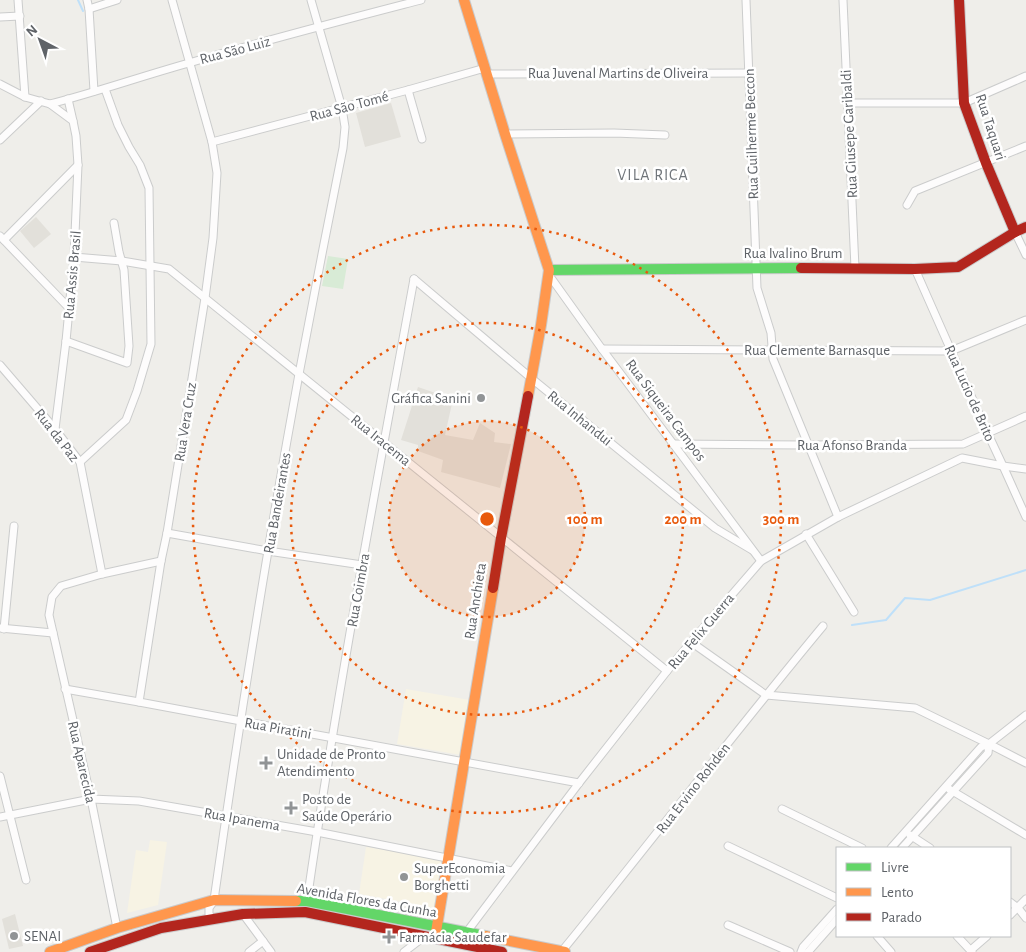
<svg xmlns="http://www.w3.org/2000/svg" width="1026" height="952" font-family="'Alegreya Sans',sans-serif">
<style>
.commercial{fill:#f7f3e4}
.education{fill:#e2e0da}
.grass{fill:#d8ebd6}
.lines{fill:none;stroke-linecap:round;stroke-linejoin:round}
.stream{stroke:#bfe0f9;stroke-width:2}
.street-casing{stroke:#cbcccc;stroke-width:9}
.fast-casing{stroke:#cacacb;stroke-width:12}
.slow-casing{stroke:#cacacb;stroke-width:12}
.jam-casing{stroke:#cacacb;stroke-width:12}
.street{stroke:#fdfcfc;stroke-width:7}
.fast{stroke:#63d668;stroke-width:10}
.slow{stroke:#ff974d;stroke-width:10}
.jam{stroke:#b3261e;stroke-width:10}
.ring{fill:none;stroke:#e8590c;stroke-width:2.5;stroke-dasharray:2.5 5}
.poi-dot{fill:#919496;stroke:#fff;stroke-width:2}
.labels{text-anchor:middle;stroke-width:5;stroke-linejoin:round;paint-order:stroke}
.street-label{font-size:15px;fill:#5f6368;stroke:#fff}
.poi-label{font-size:15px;fill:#5f6368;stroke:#fff;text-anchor:start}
.neighbourhood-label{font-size:16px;letter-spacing:1px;fill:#70757a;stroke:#fff}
.centre{fill:#e8590c;stroke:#fff;stroke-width:2.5}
.ring-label{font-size:15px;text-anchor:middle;font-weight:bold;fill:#e8590c;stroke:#fff;stroke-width:5;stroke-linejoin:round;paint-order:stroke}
</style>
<rect width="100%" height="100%" fill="#efeeea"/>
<g class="commercial">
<path d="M 406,689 L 470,700 L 461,755 L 397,744 Z"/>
<path d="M 150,840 L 167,842 L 158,905 L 127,913 L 136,850 L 148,852 Z"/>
<path d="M 366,847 L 444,859 L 435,908 L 359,894 Z"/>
</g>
<g class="education">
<path d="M 391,103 L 401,137 L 365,147 L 356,113 Z"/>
<path d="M 36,217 L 51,234 L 34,248 L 20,231 Z"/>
<path d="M 418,387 L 453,399 L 445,435 L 473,440 L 480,423 L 495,433 L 494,442 L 511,444 L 500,488 L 441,472 L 443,460 L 418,451 L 418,445 L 401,440 Z"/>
<path d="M 15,914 L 23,946 L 9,949 L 2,919 Z"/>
</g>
<path class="grass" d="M 328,256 L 348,259 L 343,289 L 322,286 Z"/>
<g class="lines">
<g class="stream">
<path d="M 78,0 L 83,11"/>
<path d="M 852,625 L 886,620 L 905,598 L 930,600 L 1026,570"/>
</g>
<defs>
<g id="street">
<path d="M 18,0 L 25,97"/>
<path d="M 87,0 L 89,9 L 94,91"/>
<path d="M 746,0 L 757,288 L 771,333 L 773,359 L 838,517"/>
<path d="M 843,0 L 855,268"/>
<path d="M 89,9 L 117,0"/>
<path d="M 0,17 L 20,16"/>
<path d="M 487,74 L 749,73"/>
<path d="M 0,84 L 25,97 L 50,104 L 73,121 L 76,136 L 78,165 L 74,257 L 66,341 L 55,429"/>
<path d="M 408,90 L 422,139"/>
<path d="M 68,99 L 73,121"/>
<path d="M 847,103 L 964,103 L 1026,76"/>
<path d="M 50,104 C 97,92 142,76 189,63 C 266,40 344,20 421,0"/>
<path d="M 505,134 L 614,133 L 665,135"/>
<path d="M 0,140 L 41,101"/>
<path d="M 212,142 L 408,90 L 485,68"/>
<path d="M 907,205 L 915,191 L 1026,146"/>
<path d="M 1015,232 L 1026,255"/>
<path d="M 0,236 L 69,308"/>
<path d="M 4,240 L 78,165"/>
<path d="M 74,257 L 122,261 L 169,269 L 667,671"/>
<path d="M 915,269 L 988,434 L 1003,466 L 1026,517"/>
<path d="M 549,275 L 602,349 L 761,561"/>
<path d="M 414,279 L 531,378 L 715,528 L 752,550"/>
<path d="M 66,341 L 127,363 L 129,346 L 124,270 L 119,252 L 114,223"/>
<path d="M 602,349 L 951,351 L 1026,320"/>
<path d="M 0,365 L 55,429 L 80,462 L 102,574"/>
<path d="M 672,444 L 809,445 L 963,444 L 1026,416"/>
<path d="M 80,462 L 126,420 L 137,391 L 151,344 L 149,188 L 140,165 L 129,147 L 118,125 L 105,89"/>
<path d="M 167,533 L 268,551 L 362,565"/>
<path d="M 806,534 L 854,612"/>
<path d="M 0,628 L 53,633"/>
<path d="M 4,629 L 14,526"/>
<path d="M 691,642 L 766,695 L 915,708 L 989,744 L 1026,763"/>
<path d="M 65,689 L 139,702 L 241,721 L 579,783"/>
<path d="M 139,702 L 161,561 L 167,533 L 205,298 L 213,238 L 217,173 L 212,142 L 172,0"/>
<path d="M 0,776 L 26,880"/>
<path d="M 949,789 L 1026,835"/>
<path d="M 782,809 L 862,848"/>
<path d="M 0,817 L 91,799 L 139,801 L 317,832 L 512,871"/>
<path d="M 910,835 L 930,848"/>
<path d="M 728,846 L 837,898"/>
<path d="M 891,848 L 981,747 L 989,744 L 1026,715"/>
<path d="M 902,848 L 988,753 L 989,744"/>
<path d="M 214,900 C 239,724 267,549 299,374 C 313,299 328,223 343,148 L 345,127 L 342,108 L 311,0"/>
<path d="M 307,901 C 337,693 376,486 414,279"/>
<path d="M 1010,902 L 1018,908 L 1026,918"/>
<path d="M 243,914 L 271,952"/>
<path d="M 1010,915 L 1026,899"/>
<path d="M 212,919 L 209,914 L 209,908 L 214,901"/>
<path d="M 728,925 L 790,952"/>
<path d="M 117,928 L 91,799 L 49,615 L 52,597 L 61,586 L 102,574 L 161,561"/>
<path d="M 466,933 L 579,783 L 667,671 L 691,642 L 761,561 L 838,517 L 962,458 L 1003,466 L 1026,469"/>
<path d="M 877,936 L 891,952"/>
<path d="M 957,936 L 972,952"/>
<path d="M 971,950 L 987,936"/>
<path d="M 562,951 C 650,843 734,733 823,626"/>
<path d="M 249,952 L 263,941"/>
<path d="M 404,952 L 425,936"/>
<path d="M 801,952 L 803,947 L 837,909"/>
<path d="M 808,952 L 837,919"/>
</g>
<g id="fast">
<path d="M 549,270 L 801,268"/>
<path d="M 296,901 L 307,901 L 485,936"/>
</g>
<g id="slow">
<path d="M 464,0 L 505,134 L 549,270 L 541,325 L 528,396"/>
<path d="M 485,936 L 565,952"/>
<path d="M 435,938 L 493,588"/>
<path d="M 50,952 L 117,928 L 214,900 L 296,901"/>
</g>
<g id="jam">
<path d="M 959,0 L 964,103 L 986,163 L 1015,232"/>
<path d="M 801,268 L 915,269 L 958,267 L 1015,232 L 1026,227"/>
<path d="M 493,588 L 501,538 L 528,396"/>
<path d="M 90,952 L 161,928 L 243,914 L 305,912 L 502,952"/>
</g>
</defs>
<use href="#street" class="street-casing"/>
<use href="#fast" class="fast-casing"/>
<use href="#slow" class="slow-casing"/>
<use href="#jam" class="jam-casing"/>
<use href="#street" class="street"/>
<use href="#fast" class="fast"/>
<use href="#slow" class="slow"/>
<use href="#jam" class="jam"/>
</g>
<circle cx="487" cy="519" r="98" fill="#e8590c" fill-opacity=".12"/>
<g class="ring">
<circle cx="487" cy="519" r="98"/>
<circle cx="487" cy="519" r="196"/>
<circle cx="487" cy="519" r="294"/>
</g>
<g class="poi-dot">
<circle cx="481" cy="398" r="5"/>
<path d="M263.5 755.5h5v5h5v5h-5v5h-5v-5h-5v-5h5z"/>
<path d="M288.5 800.5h5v5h5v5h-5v5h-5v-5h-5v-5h5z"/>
<circle cx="404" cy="877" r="5"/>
<circle cx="14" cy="936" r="5"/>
<path d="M386.5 929.5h5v5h5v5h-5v5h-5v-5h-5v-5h5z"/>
</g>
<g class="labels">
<g class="street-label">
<text transform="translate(235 50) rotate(-15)" y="5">Rua São Luiz</text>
<text x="618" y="78">Rua Juvenal Martins de Oliveira</text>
<text transform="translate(349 106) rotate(-15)" y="5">Rua São Tomé</text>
<text transform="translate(991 127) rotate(72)" y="5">Rua Taquari</text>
<text transform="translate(751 134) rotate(-92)" y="5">Rua Guilherme Beccon</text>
<text transform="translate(849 134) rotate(-93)" y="5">Rua Giusepe Garibaldi</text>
<text x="793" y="258">Rua Ivalino Brum</text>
<text transform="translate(72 275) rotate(-85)" y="5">Rua Assis Brasil</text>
<text x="817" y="355">Rua Clemente Barnasque</text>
<text transform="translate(970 393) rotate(66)" y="5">Rua Lucio de Brito</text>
<text transform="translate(666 410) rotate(53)" y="5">Rua Siqueira Campos</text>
<text transform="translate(580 418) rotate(39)" y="5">Rua Inhandui</text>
<text transform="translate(185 422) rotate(-81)" y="5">Rua Vera Cruz</text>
<text transform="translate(57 435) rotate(52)" y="5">Rua da Paz</text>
<text transform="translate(381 440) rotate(39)" y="5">Rua Iracema</text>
<text x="852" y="450">Rua Afonso Branda</text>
<text transform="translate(277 503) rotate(-80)" y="5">Rua Bandeirantes</text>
<text transform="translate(358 590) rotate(-80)" y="5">Rua Coimbra</text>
<text transform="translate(475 601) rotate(-81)" y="5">Rua Anchieta</text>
<text transform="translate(701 631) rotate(-50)" y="5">Rua Felix Guerra</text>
<text transform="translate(278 728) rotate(10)" y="5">Rua Piratini</text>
<text transform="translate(82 762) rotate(77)" y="5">Rua Aparecida</text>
<text transform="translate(693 788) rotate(-52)" y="5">Rua Ervino Rohden</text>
<text transform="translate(242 819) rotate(10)" y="5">Rua Ipanema</text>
<text transform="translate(367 900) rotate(10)" y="5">Avenida Flores da Cunha</text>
</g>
<g class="poi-label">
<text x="471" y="403" text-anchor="end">Gráfica Sanini</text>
<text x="277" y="759">Unidade de Pronto<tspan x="277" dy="17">Atendimento</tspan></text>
<text x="302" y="804">Posto de<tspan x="302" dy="17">Saúde Operário</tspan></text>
<text x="414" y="873">SuperEconomia<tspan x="414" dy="17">Borghetti</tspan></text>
<text x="24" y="941">SENAI</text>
<text x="399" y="942">Farmácia Saudefar</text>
</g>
<g class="neighbourhood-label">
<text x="653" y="180">VILA RICA</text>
</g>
</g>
<circle cx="487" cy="519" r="8" class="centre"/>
<g class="ring-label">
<text x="585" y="524">100 m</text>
<text x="683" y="524">200 m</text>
<text x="781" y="524">300 m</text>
</g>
<rect x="836" y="847" width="175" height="90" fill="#ffffff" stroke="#bfc1c3"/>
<rect x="846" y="863" width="25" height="8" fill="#63d668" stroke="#bfc1c3"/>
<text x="881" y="872" font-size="15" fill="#5f6368">Livre</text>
<rect x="846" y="888" width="25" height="8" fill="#ff974d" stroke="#bfc1c3"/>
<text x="881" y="897" font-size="15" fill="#5f6368">Lento</text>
<rect x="846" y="913" width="25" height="8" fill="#b3261e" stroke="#bfc1c3"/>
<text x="881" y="922" font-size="15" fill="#5f6368">Parado</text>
<g transform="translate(40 40) rotate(319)" stroke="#ffffff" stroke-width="4" paint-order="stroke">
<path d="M0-4L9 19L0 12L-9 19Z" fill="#5f6368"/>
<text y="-8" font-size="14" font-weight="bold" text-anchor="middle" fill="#5f6368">N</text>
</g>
</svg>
